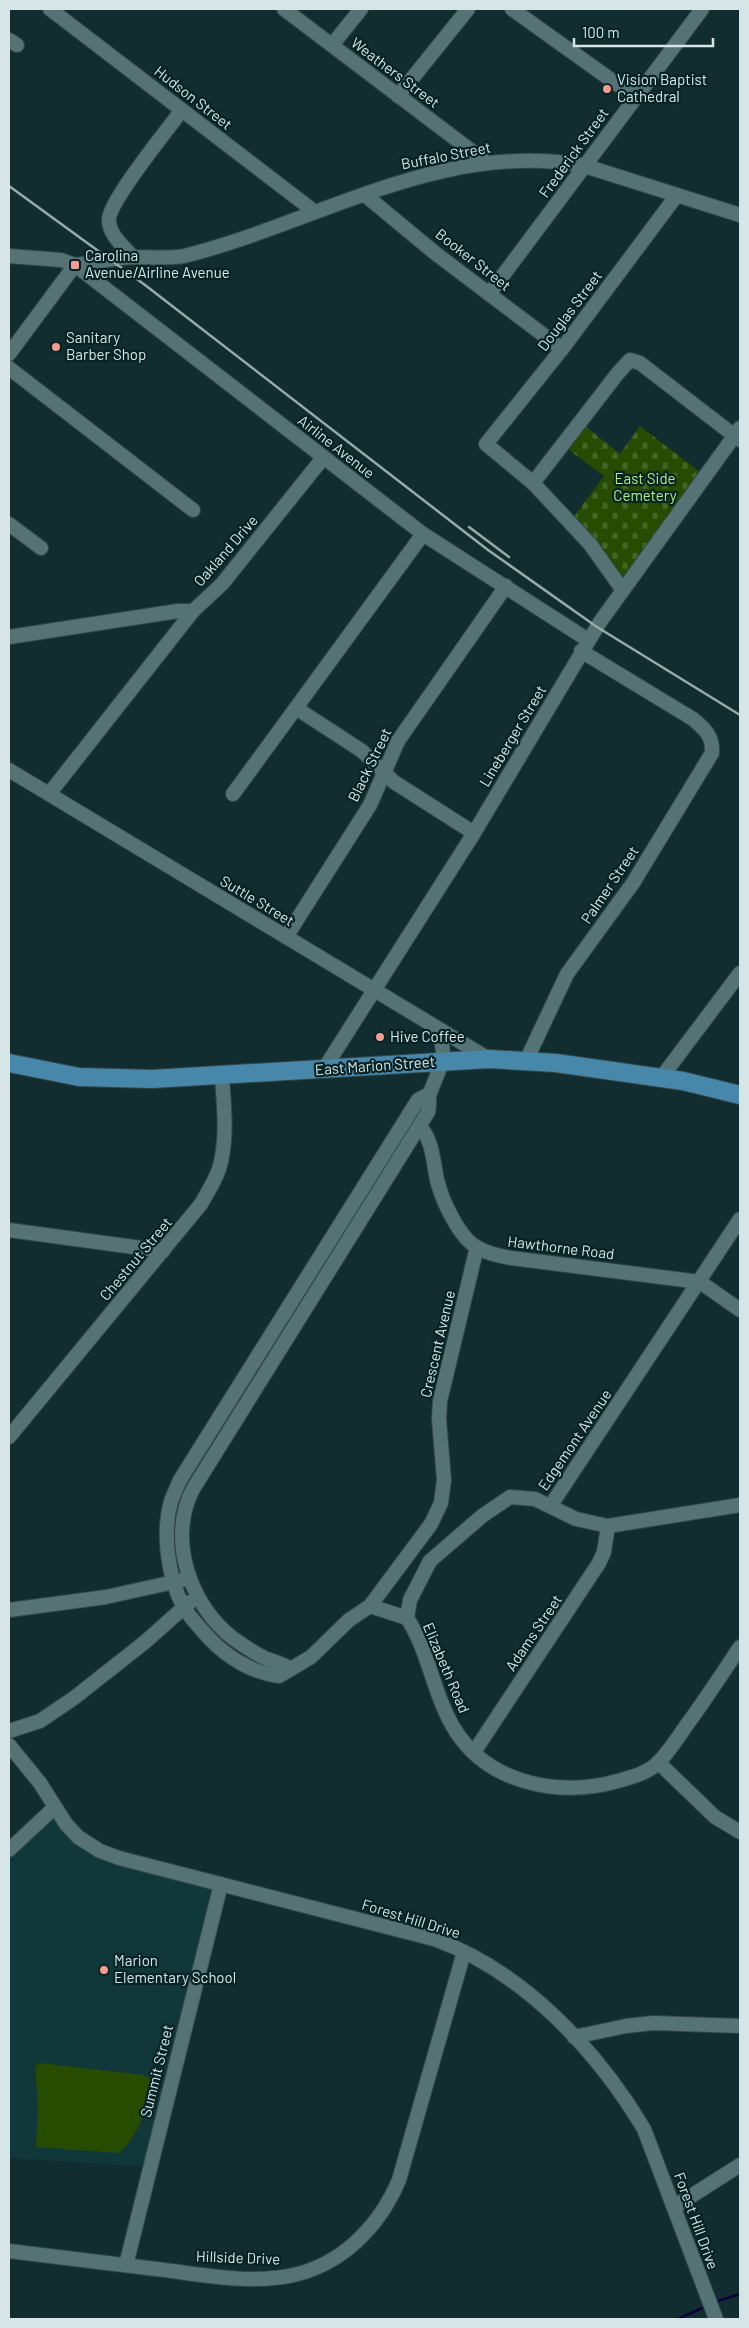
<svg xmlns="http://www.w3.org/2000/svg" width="749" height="2328" font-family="Barlow,sans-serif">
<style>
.built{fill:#10373a}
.cemetery{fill:url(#cemetery-stones)}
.pitch{fill:#274c00}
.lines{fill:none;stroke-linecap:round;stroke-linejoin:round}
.stream{stroke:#08043b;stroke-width:2.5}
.minor-casing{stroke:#33474a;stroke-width:16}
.major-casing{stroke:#33474a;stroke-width:20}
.minor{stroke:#557275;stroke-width:14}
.major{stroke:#4788aa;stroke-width:18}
.rail{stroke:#97aaac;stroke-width:2.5}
.poi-dot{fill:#f59d8f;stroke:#072326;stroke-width:2}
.labels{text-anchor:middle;stroke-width:4.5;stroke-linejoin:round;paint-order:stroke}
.street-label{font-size:15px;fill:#d6e6e7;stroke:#072326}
.poi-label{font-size:15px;fill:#d6e6e7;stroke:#072326;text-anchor:start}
.park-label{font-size:15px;fill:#aeee83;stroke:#072326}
</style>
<defs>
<pattern id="cemetery-stones" width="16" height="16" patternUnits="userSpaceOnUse" patternTransform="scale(1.25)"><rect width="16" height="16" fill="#274c00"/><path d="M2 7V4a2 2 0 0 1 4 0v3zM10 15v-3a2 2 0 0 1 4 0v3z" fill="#466625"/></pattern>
</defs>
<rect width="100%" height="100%" fill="#122d30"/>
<path class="built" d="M 55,1807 L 78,1837 L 221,1884 L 150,2167 L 9,2158 L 9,1850 Z"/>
<path class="cemetery" d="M 580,422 L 620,454 L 640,426 L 705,476 L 622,589 L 570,522 L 604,476 L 562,445 Z"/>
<path class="pitch" d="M 40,2063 L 143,2075 L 150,2078 C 155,2096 134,2145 118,2153 L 36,2147 L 38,2104 L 35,2066 Z"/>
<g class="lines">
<g class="stream">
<path d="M 718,2301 L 740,2294"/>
<path d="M 678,2319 L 702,2308"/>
</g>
<defs>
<g id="minor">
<path d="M 50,9 L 315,212"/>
<path d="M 284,9 L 486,162"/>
<path d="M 512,9 L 635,97"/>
<path d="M 9,40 L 17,45"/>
<path d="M 332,45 L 361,9"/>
<path d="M 398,96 L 468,9"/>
<path d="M 365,195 L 435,253 L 562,349"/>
<path d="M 9,256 L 61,260 L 75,265 L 423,534 L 588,640"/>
<path d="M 133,257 C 124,247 108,234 109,219 C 110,200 168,129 182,110"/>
<path d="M 489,294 L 702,9"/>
<path d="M 9,354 L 75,265 C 95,262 115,258 135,257 C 151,257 169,259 184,256 C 317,223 443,139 585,166 L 740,215"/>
<path d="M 9,368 L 193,510"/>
<path d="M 533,483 L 618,373 L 630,360 L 640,363 L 740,440"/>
<path d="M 9,524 L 41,548"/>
<path d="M 622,589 L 590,544 L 533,483 L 486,444 L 562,349 L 677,195"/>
<path d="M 9,637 L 178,611 L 193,611 L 222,584 L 323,458"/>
<path d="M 296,708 L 362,751 L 394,782 L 474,833"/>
<path d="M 9,770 L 489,1059"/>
<path d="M 49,794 L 193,611"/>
<path d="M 233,794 L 423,534"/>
<path d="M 286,937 L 370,805 L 398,741 L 506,586"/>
<path d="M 526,1061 L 567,974 L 633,883 L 712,753 C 713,736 705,729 693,719 L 581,651"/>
<path d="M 324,1069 L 474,833 L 600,622 L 740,428"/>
<path d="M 661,1078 L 740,973"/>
<path d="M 429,1094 L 418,1100 L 180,1480 C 177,1487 174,1494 171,1501 C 162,1533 168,1577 183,1606 C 190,1618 201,1629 210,1639 C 228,1658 253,1673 279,1676 L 311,1657 L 349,1620 L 370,1606 L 431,1524 L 441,1503 L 444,1480 L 439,1419 L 440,1401 L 477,1247"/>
<path d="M 420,1126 C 433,1142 433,1160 437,1180 C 442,1200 459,1238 478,1248 C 489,1254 499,1256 511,1258 L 700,1282 L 740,1310"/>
<path d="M 9,1230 L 163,1251"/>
<path d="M 9,1437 L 201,1204 C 207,1193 215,1181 219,1169 C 228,1140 224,1106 222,1076"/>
<path d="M 551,1505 L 740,1219"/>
<path d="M 370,1606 L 407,1618 C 430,1653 434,1699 457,1733 C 492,1785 561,1797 618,1781 C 632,1777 648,1773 659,1762 C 669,1751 678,1738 686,1726 C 705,1700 722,1674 740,1647"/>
<path d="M 9,1610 L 106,1597 L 183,1580"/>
<path d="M 407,1618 L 410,1600 L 430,1561 L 482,1516 L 510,1497 L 535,1499 L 576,1519 L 608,1526 L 740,1505"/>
<path d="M 291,1669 C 283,1664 275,1662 267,1659 C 256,1654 244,1646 234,1639 C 190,1606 167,1539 193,1489 L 428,1112 C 430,1106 428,1098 430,1093 C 440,1066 453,1049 430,1024"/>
<path d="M 9,1731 L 40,1721 L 74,1698 L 145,1642 L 190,1602"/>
<path d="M 9,1745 L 40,1783 L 66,1824 L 78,1837 L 100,1851 L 119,1858 L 434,1939 C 523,1971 596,2049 644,2129 L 716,2319"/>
<path d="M 474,1752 L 599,1563 L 604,1552 L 608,1526"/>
<path d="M 658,1762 L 715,1817 L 740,1832"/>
<path d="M 9,1850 L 55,1807"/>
<path d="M 574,2037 L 626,2026 L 653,2023 L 740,2026"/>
<path d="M 674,2207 L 740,2165"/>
<path d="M 9,2251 C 58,2257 107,2263 156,2269 C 199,2274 246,2284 289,2276 C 341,2266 379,2227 399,2180 L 464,1952"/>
<path d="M 126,2265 L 221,1884"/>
</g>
<path id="major" d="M 9,1063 L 79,1077 L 152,1079 L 489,1059 L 556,1063 L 683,1081 L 740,1095"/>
</defs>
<use href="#minor" class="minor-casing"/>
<use href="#major" class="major-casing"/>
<use href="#minor" class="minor"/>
<use href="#major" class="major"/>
<g class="rail">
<path d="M 9,186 L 145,285 L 488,550 L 597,627 L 740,715"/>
<path d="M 469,527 L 509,557"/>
</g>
</g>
<g class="poi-dot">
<circle cx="607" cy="89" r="5"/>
<rect x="70" y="260" width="10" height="10" rx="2.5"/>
<circle cx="56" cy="347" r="5"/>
<circle cx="380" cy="1037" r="5"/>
<circle cx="104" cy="1970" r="5"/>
</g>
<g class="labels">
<g class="street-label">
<text transform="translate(395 73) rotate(37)" y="5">Weathers Street</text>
<text transform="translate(193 98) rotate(38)" y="5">Hudson Street</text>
<text transform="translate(574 153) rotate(-54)" y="5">Frederick Street</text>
<text transform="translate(446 156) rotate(-11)" y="5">Buffalo Street</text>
<text transform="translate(473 260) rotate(38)" y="5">Booker Street</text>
<text transform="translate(570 311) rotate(-53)" y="5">Douglas Street</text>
<text transform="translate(336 447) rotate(38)" y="5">Airline Avenue</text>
<text transform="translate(226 551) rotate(-49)" y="5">Oakland Drive</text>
<text transform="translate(513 736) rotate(-59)" y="5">Lineberger Street</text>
<text transform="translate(370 765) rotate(-64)" y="5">Black Street</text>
<text transform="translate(610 885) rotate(-56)" y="5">Palmer Street</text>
<text transform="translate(257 901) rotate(31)" y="5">Suttle Street</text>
<text transform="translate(375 1066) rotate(-4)" y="5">East Marion Street</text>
<text transform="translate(561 1248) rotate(7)" y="5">Hawthorne Road</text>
<text transform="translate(136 1259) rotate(-50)" y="5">Chestnut Street</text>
<text transform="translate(438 1344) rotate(-77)" y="5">Crescent Avenue</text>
<text transform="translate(575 1440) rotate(-56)" y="5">Edgemont Avenue</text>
<text transform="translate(534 1633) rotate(-56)" y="5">Adams Street</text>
<text transform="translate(446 1668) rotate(67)" y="5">Elizabeth Road</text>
<text transform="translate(411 1919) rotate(17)" y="5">Forest Hill Drive</text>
<text transform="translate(157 2071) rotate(-76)" y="5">Summit Street</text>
<text transform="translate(696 2221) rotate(70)" y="5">Forest Hill Drive</text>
<text transform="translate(238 2258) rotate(2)" y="5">Hillside Drive</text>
</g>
<g class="poi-label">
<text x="617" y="85">Vision Baptist<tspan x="617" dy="17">Cathedral</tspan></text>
<text x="85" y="261">Carolina<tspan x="85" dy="17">Avenue/Airline Avenue</tspan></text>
<text x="66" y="343">Sanitary<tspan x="66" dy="17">Barber Shop</tspan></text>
<text x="390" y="1042">Hive Coffee</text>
<text x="114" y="1966">Marion<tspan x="114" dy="17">Elementary School</tspan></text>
</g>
<g class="park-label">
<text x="645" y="484">East Side<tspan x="645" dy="17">Cemetery</tspan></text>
</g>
</g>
<rect width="749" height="2328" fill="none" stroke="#d6e6e7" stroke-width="20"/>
<path d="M574 38v8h139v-8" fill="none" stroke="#d6e6e7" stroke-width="2.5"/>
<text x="582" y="38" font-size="15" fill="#d6e6e7" stroke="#072326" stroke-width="4" paint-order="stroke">100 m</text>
</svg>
